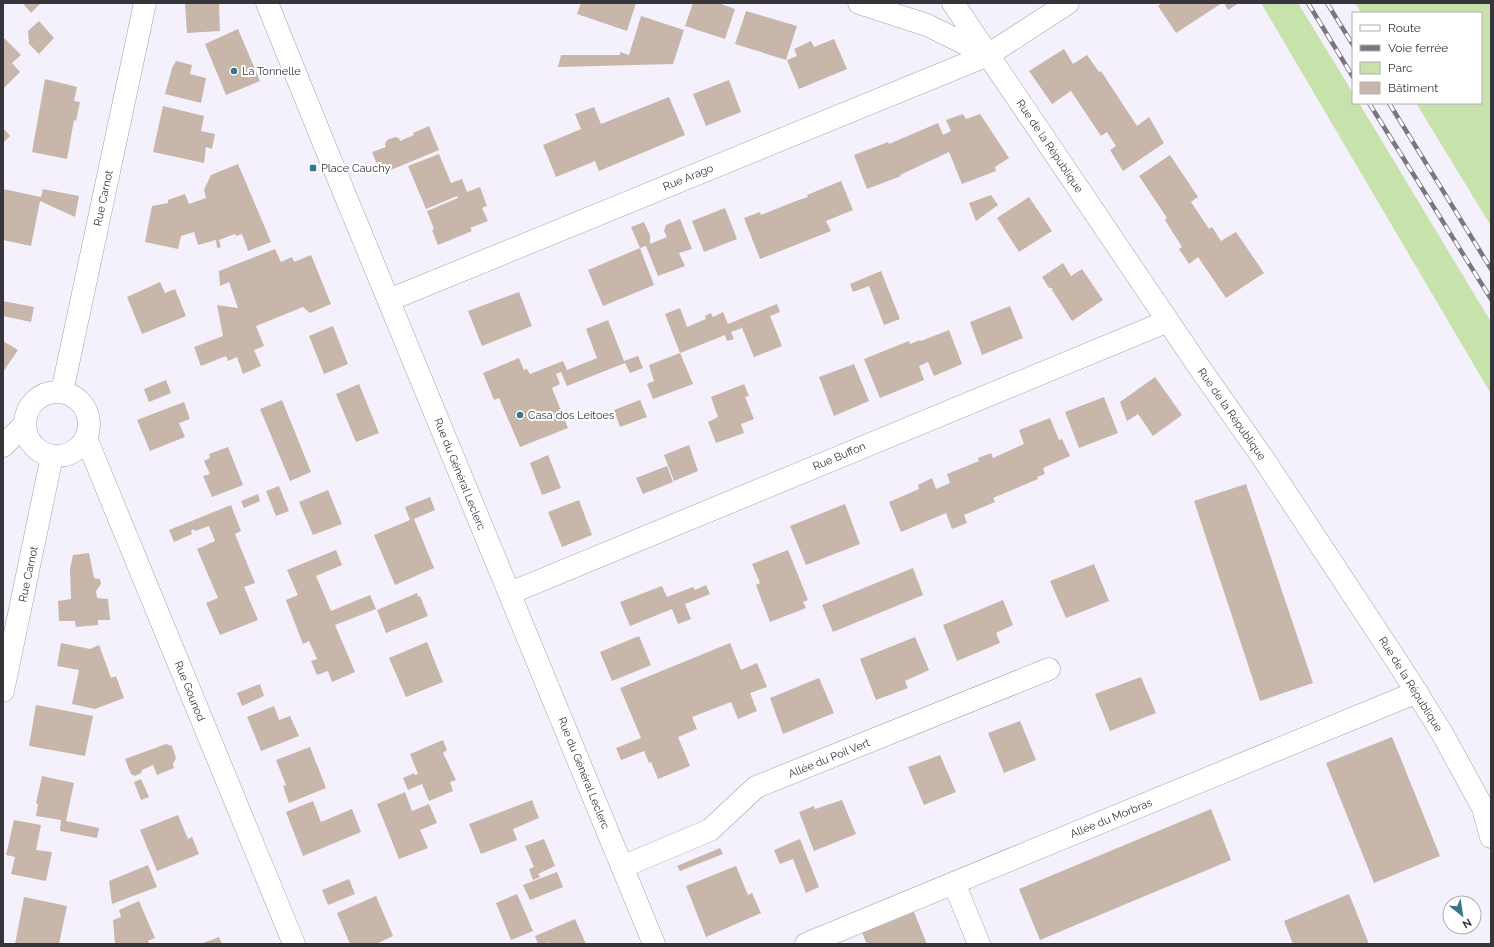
<svg xmlns="http://www.w3.org/2000/svg" width="1494" height="947" font-family="Raleway,sans-serif">
<style>
.green{fill:#c7e3ab}
.building{fill:#c8b6ab}
.lines{fill:none;stroke-linecap:round;stroke-linejoin:round}
.minor-casing{stroke:#a49eb0;stroke-width:23}
.secondary-casing{stroke:#a49eb0;stroke-width:23}
.minor{stroke:#fff;stroke-width:22}
.secondary{stroke:#fff;stroke-width:22}
.rail-casing{stroke:#78767e;stroke-width:4.5}
.rail{stroke:#fff;stroke-width:3;stroke-dasharray:9;stroke-linecap:butt}
.poi-dot{fill:#38768b;stroke:#fff;stroke-width:1.5}
.labels{text-anchor:middle;stroke-width:4;stroke-linejoin:round;paint-order:stroke}
.poi-label{font-size:11px;fill:#37353c;stroke:#fff;text-anchor:start}
.street-label{font-size:11px;fill:#37353c;stroke:#fff}
</style>
<rect width="100%" height="100%" fill="#f4f1fc"/>
<g class="green">
<path d="M 1261,3 L 1298,3 L 1353,93 L 1353,103 L 1359,103 L 1491,322 L 1491,394 Z"/>
<path d="M 1355,3 L 1491,3 L 1491,226 L 1416,103 L 1481,103 L 1481,13 L 1361,13 Z"/>
</g>
<g class="building">
<path d="M 26,3 L 41,3 L 31,13 L 24,5 Z"/>
<path d="M 185,3 L 219,3 L 220,31 L 187,33 Z"/>
<path d="M 581,3 L 636,3 L 627,31 L 577,14 Z"/>
<path d="M 693,3 L 718,3 L 735,9 L 725,39 L 685,26 Z"/>
<path d="M 1162,3 L 1222,3 L 1176,33 L 1158,6 Z"/>
<path d="M 1224,3 L 1239,3 L 1228,10 Z"/>
<path d="M 746,11 L 797,26 L 786,60 L 735,44 Z"/>
<path d="M 641,16 L 684,30 L 673,64 L 558,67 L 561,55 L 620,55 L 620,52 L 629,55 Z"/>
<path d="M 39,21 L 54,38 L 39,54 L 29,44 L 28,31 Z"/>
<path d="M 238,29 L 260,81 L 226,95 L 205,44 Z"/>
<path d="M 4,38 L 21,55 L 12,63 L 20,72 L 3,89 L 3,39 Z"/>
<path d="M 834,39 L 847,69 L 799,89 L 787,60 L 797,56 L 794,49 L 811,41 L 814,47 Z"/>
<path d="M 1064,49 L 1073,64 L 1087,55 L 1099,72 L 1101,71 L 1137,126 L 1149,117 L 1164,143 L 1123,171 L 1110,150 L 1116,146 L 1107,132 L 1101,136 L 1071,91 L 1052,104 L 1029,71 Z"/>
<path d="M 176,61 L 192,65 L 190,74 L 206,78 L 201,103 L 165,94 L 172,68 Z"/>
<path d="M 45,79 L 77,87 L 74,101 L 80,102 L 76,121 L 74,120 L 67,159 L 32,152 Z"/>
<path d="M 729,80 L 741,112 L 706,126 L 693,94 Z"/>
<path d="M 669,97 L 685,135 L 599,171 L 595,161 L 556,177 L 543,145 L 581,129 L 575,114 L 594,107 L 601,124 Z"/>
<path d="M 163,106 L 204,116 L 201,131 L 215,134 L 212,149 L 206,147 L 204,163 L 153,152 Z"/>
<path d="M 963,114 L 966,119 L 980,114 L 1009,158 L 995,167 L 996,171 L 962,184 L 949,152 L 900,175 L 901,176 L 867,189 L 854,155 L 888,142 L 889,144 L 938,123 L 943,135 L 951,131 L 946,120 Z"/>
<path d="M 429,126 L 439,150 L 381,174 L 372,152 L 386,147 L 385,144 L 387,140 L 395,137 L 399,138 L 400,141 L 414,135 L 413,133 Z"/>
<path d="M 3,128 L 10,136 L 3,143 Z"/>
<path d="M 439,154 L 451,183 L 462,179 L 467,192 L 480,187 L 487,206 L 482,208 L 488,221 L 470,228 L 472,231 L 438,245 L 432,230 L 434,229 L 427,211 L 458,198 L 457,196 L 426,209 L 408,166 Z"/>
<path d="M 1170,155 L 1198,197 L 1191,202 L 1209,229 L 1212,227 L 1221,241 L 1236,232 L 1264,273 L 1226,298 L 1198,257 L 1189,264 L 1179,249 L 1182,247 L 1165,220 L 1167,218 L 1139,176 Z"/>
<path d="M 238,164 L 271,242 L 248,251 L 242,234 L 236,236 L 235,234 L 219,240 L 221,247 L 217,248 L 216,240 L 198,245 L 194,232 L 181,236 L 178,249 L 145,242 L 152,206 L 168,203 L 168,200 L 185,194 L 189,204 L 206,198 L 204,190 L 211,175 Z"/>
<path d="M 841,181 L 853,210 L 826,221 L 831,231 L 760,259 L 744,218 L 760,212 L 761,215 L 796,201 L 808,197 L 807,195 Z"/>
<path d="M 3,189 L 41,197 L 43,189 L 79,196 L 75,217 L 40,201 L 31,246 L 3,240 Z"/>
<path d="M 991,195 L 998,205 L 976,221 L 969,203 Z"/>
<path d="M 1029,197 L 1052,231 L 1019,252 L 997,218 Z"/>
<path d="M 725,208 L 737,239 L 704,252 L 692,221 Z"/>
<path d="M 680,219 L 692,249 L 679,253 L 685,266 L 658,276 L 646,246 L 640,248 L 631,227 L 644,222 L 650,235 L 650,244 L 667,237 L 664,231 L 666,225 Z"/>
<path d="M 640,248 L 654,285 L 603,306 L 588,270 Z"/>
<path d="M 275,249 L 281,262 L 292,257 L 294,262 L 311,255 L 331,304 L 310,313 L 303,307 L 256,326 L 264,346 L 254,350 L 261,366 L 243,374 L 237,357 L 228,361 L 226,356 L 201,366 L 194,347 L 223,336 L 217,305 L 238,308 L 229,282 L 220,286 L 219,271 Z"/>
<path d="M 1063,263 L 1071,276 L 1082,269 L 1103,300 L 1072,321 L 1052,290 L 1052,288 L 1049,288 L 1042,277 Z"/>
<path d="M 881,271 L 900,319 L 884,325 L 869,286 L 853,292 L 850,284 Z"/>
<path d="M 160,282 L 165,293 L 175,289 L 186,316 L 142,334 L 127,297 Z"/>
<path d="M 519,292 L 532,326 L 482,346 L 468,311 Z"/>
<path d="M 3,301 L 34,307 L 31,322 L 3,316 Z"/>
<path d="M 777,304 L 780,312 L 770,316 L 782,346 L 754,357 L 742,328 L 731,332 L 734,339 L 727,341 L 725,335 L 680,353 L 665,314 L 680,308 L 687,327 L 706,319 L 705,316 L 711,313 L 713,317 L 723,312 L 728,324 Z"/>
<path d="M 1010,306 L 1023,338 L 982,355 L 970,322 Z"/>
<path d="M 608,320 L 624,361 L 638,356 L 643,368 L 630,373 L 625,363 L 567,386 L 561,372 L 556,374 L 560,384 L 552,388 L 568,428 L 520,447 L 499,398 L 494,400 L 483,373 L 519,358 L 524,370 L 527,369 L 530,374 L 563,361 L 567,370 L 597,358 L 586,329 Z"/>
<path d="M 333,326 L 348,364 L 324,374 L 309,336 Z"/>
<path d="M 949,330 L 962,364 L 934,376 L 928,362 L 919,366 L 924,380 L 880,398 L 864,359 L 909,341 L 910,344 L 920,340 L 921,341 Z"/>
<path d="M 3,341 L 18,350 L 3,372 Z"/>
<path d="M 680,353 L 693,384 L 653,399 L 647,384 L 654,381 L 649,365 Z"/>
<path d="M 854,364 L 869,401 L 834,416 L 819,377 Z"/>
<path d="M 1155,377 L 1182,415 L 1153,436 L 1138,414 L 1127,421 L 1120,402 Z"/>
<path d="M 166,380 L 171,393 L 149,402 L 144,389 Z"/>
<path d="M 359,384 L 379,433 L 356,442 L 336,394 Z"/>
<path d="M 744,384 L 749,396 L 745,397 L 754,419 L 741,424 L 744,433 L 716,443 L 708,422 L 718,417 L 711,397 Z"/>
<path d="M 1104,397 L 1118,433 L 1079,448 L 1065,412 Z"/>
<path d="M 282,400 L 311,472 L 290,481 L 260,409 Z"/>
<path d="M 640,400 L 647,417 L 620,427 L 614,410 Z"/>
<path d="M 184,402 L 190,419 L 179,423 L 185,437 L 150,451 L 137,420 Z"/>
<path d="M 1050,418 L 1059,440 L 1062,439 L 1070,456 L 1043,468 L 1045,474 L 1037,477 L 1038,479 L 993,498 L 995,502 L 964,515 L 967,523 L 952,529 L 946,513 L 901,532 L 889,502 L 919,489 L 918,485 L 932,478 L 936,489 L 950,483 L 947,474 L 979,461 L 978,458 L 991,453 L 993,458 L 1024,444 L 1019,430 Z"/>
<path d="M 689,445 L 698,471 L 674,481 L 664,455 Z"/>
<path d="M 228,447 L 243,485 L 212,497 L 203,476 L 210,474 L 204,461 L 210,458 L 209,454 Z"/>
<path d="M 548,455 L 561,488 L 542,495 L 530,463 Z"/>
<path d="M 667,466 L 673,482 L 643,494 L 636,478 Z"/>
<path d="M 1246,484 L 1313,683 L 1260,701 L 1194,501 Z"/>
<path d="M 279,486 L 289,511 L 276,516 L 266,491 Z"/>
<path d="M 328,490 L 342,524 L 313,535 L 299,502 Z"/>
<path d="M 258,494 L 260,501 L 244,508 L 241,501 Z"/>
<path d="M 430,497 L 435,510 L 414,519 L 434,568 L 395,585 L 374,535 L 410,520 L 405,507 Z"/>
<path d="M 579,500 L 592,535 L 562,547 L 548,512 Z"/>
<path d="M 845,504 L 860,544 L 806,565 L 790,526 Z"/>
<path d="M 231,505 L 241,531 L 235,534 L 255,583 L 244,587 L 258,620 L 220,635 L 206,603 L 218,598 L 197,549 L 215,541 L 209,526 L 195,531 L 194,529 L 191,531 L 192,534 L 174,542 L 169,530 Z"/>
<path d="M 336,550 L 342,565 L 316,576 L 331,611 L 370,595 L 376,609 L 335,625 L 355,672 L 332,682 L 328,671 L 317,675 L 311,661 L 317,659 L 309,641 L 303,644 L 286,600 L 298,595 L 287,570 Z"/>
<path d="M 788,550 L 808,600 L 803,602 L 806,608 L 770,622 L 756,585 L 760,583 L 752,564 Z"/>
<path d="M 89,553 L 94,578 L 100,579 L 101,584 L 96,591 L 97,598 L 108,599 L 110,620 L 98,620 L 98,625 L 76,627 L 75,621 L 59,621 L 58,601 L 71,599 L 70,569 L 73,555 Z"/>
<path d="M 1094,564 L 1109,601 L 1066,618 L 1050,581 Z"/>
<path d="M 913,568 L 923,595 L 833,632 L 822,605 Z"/>
<path d="M 706,585 L 710,594 L 685,604 L 691,619 L 678,624 L 672,609 L 630,626 L 620,602 L 662,586 L 667,597 L 693,587 L 695,590 Z"/>
<path d="M 417,593 L 418,597 L 420,596 L 428,616 L 386,633 L 377,610 Z"/>
<path d="M 1003,600 L 1013,625 L 996,633 L 1000,643 L 957,661 L 943,625 Z"/>
<path d="M 639,636 L 651,665 L 612,681 L 600,652 Z"/>
<path d="M 915,637 L 929,670 L 905,681 L 908,688 L 876,700 L 860,659 Z"/>
<path d="M 427,642 L 443,682 L 406,697 L 389,658 Z"/>
<path d="M 61,643 L 90,649 L 99,645 L 111,678 L 116,676 L 124,698 L 95,709 L 72,704 L 79,670 L 57,666 Z"/>
<path d="M 730,643 L 741,670 L 757,663 L 767,687 L 750,693 L 757,711 L 738,719 L 731,702 L 692,717 L 697,729 L 678,737 L 690,766 L 658,779 L 651,762 L 649,763 L 644,751 L 621,760 L 616,748 L 641,738 L 620,688 Z"/>
<path d="M 1141,677 L 1156,713 L 1110,731 L 1095,694 Z"/>
<path d="M 819,678 L 834,713 L 783,734 L 770,698 Z"/>
<path d="M 260,684 L 264,696 L 242,706 L 237,693 Z"/>
<path d="M 36,705 L 93,716 L 85,756 L 29,746 Z"/>
<path d="M 274,706 L 279,720 L 290,716 L 299,736 L 261,751 L 247,717 Z"/>
<path d="M 1020,721 L 1036,760 L 1004,773 L 988,733 Z"/>
<path d="M 1392,737 L 1440,856 L 1374,883 L 1326,763 Z"/>
<path d="M 443,740 L 447,750 L 443,753 L 456,780 L 450,782 L 453,791 L 429,801 L 422,784 L 408,790 L 403,778 L 414,773 L 415,775 L 418,774 L 410,754 Z"/>
<path d="M 166,744 L 172,746 L 176,758 L 173,764 L 174,768 L 157,775 L 153,765 L 142,770 L 141,773 L 135,776 L 131,774 L 125,759 Z"/>
<path d="M 310,747 L 326,788 L 289,803 L 283,786 L 286,785 L 276,760 Z"/>
<path d="M 940,755 L 956,792 L 924,805 L 908,767 Z"/>
<path d="M 42,776 L 74,783 L 66,821 L 99,828 L 97,838 L 60,831 L 61,820 L 36,816 L 38,804 L 36,803 Z"/>
<path d="M 141,779 L 149,797 L 141,800 L 134,782 Z"/>
<path d="M 405,792 L 412,811 L 429,804 L 437,823 L 420,830 L 428,848 L 399,859 L 377,804 Z"/>
<path d="M 532,800 L 539,818 L 513,829 L 517,840 L 481,854 L 469,824 Z"/>
<path d="M 842,800 L 856,834 L 814,851 L 799,812 L 814,806 L 815,809 Z"/>
<path d="M 313,801 L 321,822 L 352,809 L 361,832 L 303,856 L 286,812 Z"/>
<path d="M 1211,809 L 1231,860 L 1040,940 L 1019,889 Z"/>
<path d="M 178,815 L 188,839 L 192,837 L 199,854 L 157,871 L 140,830 Z"/>
<path d="M 14,820 L 41,825 L 36,850 L 52,852 L 46,881 L 11,874 L 15,857 L 6,855 Z"/>
<path d="M 544,839 L 555,866 L 538,874 L 540,877 L 533,880 L 529,869 L 534,867 L 525,846 Z"/>
<path d="M 800,839 L 819,887 L 806,893 L 793,859 L 780,864 L 774,850 Z"/>
<path d="M 720,848 L 723,854 L 680,871 L 677,866 Z"/>
<path d="M 148,865 L 157,887 L 112,904 L 109,881 Z"/>
<path d="M 736,866 L 748,895 L 752,893 L 761,913 L 706,937 L 686,886 Z"/>
<path d="M 557,872 L 563,887 L 530,900 L 523,885 Z"/>
<path d="M 349,879 L 355,894 L 328,905 L 322,890 Z"/>
<path d="M 517,894 L 533,931 L 511,940 L 496,903 Z"/>
<path d="M 1349,894 L 1369,944 L 1293,944 L 1284,921 Z"/>
<path d="M 376,896 L 393,936 L 376,944 L 350,944 L 337,913 Z"/>
<path d="M 24,897 L 67,906 L 59,944 L 15,944 Z"/>
<path d="M 139,901 L 155,938 L 148,941 L 149,944 L 115,944 L 113,920 L 121,917 L 119,910 Z"/>
<path d="M 914,912 L 927,944 L 867,944 L 862,933 Z"/>
<path d="M 575,919 L 586,944 L 549,944 L 548,942 L 544,944 L 538,944 L 535,936 Z"/>
<path d="M 219,937 L 222,944 L 200,944 Z"/>
</g>
<g class="lines">
<defs>
<g id="minor">
<path d="M 859,3 L 927,25 L 988,55"/>
<path d="M 953,3 L 1199,367 L 1263,458 L 1400,666 L 1442,733 L 1483,808 L 1491,837"/>
<path d="M 389,300 L 988,55 L 1068,3"/>
<circle cx="57" cy="424" r="32"/>
<path d="M 62,392 L 145,3"/>
<path d="M 86,438 L 294,944"/>
<path d="M 3,446 L 24,425"/>
<path d="M 510,593 L 1168,321"/>
<path d="M 3,691 L 52,456"/>
<path d="M 622,867 L 710,830 L 756,787 L 1049,669"/>
<path d="M 954,883 L 979,944"/>
<path d="M 806,944 L 1417,692"/>
</g>
<path id="secondary" d="M 267,3 L 324,144 L 654,944"/>
</defs>
<use href="#minor" class="minor-casing"/>
<use href="#secondary" class="secondary-casing"/>
<use href="#minor" class="minor"/>
<use href="#secondary" class="secondary"/>
<defs>
<g id="rail">
<path d="M 1308,3 L 1353,77"/>
<path d="M 1327,3 L 1353,45"/>
<path d="M 1369,103 L 1491,299"/>
<path d="M 1389,103 L 1491,269"/>
</g>
</defs>
<use href="#rail" class="rail-casing"/>
<use href="#rail" class="rail"/>
</g>
<g class="poi-dot">
<circle cx="234" cy="71" r="4"/>
<rect x="309" y="164" width="8" height="8" rx="2"/>
<circle cx="520" cy="415" r="4"/>
</g>
<g class="labels">
<g class="poi-label">
<text x="242" y="75">La Tonnelle</text>
<text x="321" y="172">Place Cauchy</text>
<text x="528" y="419">Casa dos Leitoes</text>
</g>
<g class="street-label">
<text transform="translate(1050 146) rotate(56)" y="4">Rue de la République</text>
<text transform="translate(688 177) rotate(-22)" y="4">Rue Arago</text>
<text transform="translate(103 198) rotate(-78)" y="4">Rue Carnot</text>
<text transform="translate(1232 414) rotate(55)" y="4">Rue de la République</text>
<text transform="translate(839 456) rotate(-23)" y="4">Rue Buffon</text>
<text transform="translate(460 474) rotate(68)" y="4">Rue du Général Leclerc</text>
<text transform="translate(28 574) rotate(-78)" y="4">Rue Carnot</text>
<text transform="translate(1411 684) rotate(58)" y="4">Rue de la République</text>
<text transform="translate(190 691) rotate(68)" y="4">Rue Gounod</text>
<text transform="translate(829 758) rotate(-22)" y="4">Allée du Poil Vert</text>
<text transform="translate(584 773) rotate(68)" y="4">Rue du Général Leclerc</text>
<text transform="translate(1111 818) rotate(-22)" y="4">Allée du Morbras</text>
</g>
</g>
<rect width="1494" height="947" fill="none" stroke="#37353c" stroke-width="8"/>
<rect x="1352" y="12" width="130" height="92" fill="#ffffff" stroke="#afaeb1"/>
<rect x="1360" y="25" width="20" height="6" fill="#ffffff" stroke="#afaeb1"/>
<text x="1388" y="32" font-size="12" fill="#37353c">Route</text>
<rect x="1360" y="45" width="20" height="6" fill="#78767e" stroke="#afaeb1"/>
<text x="1388" y="52" font-size="12" fill="#37353c">Voie ferrée</text>
<rect x="1360" y="62" width="20" height="12" fill="#c7e3ab" stroke="#afaeb1"/>
<text x="1388" y="72" font-size="12" fill="#37353c">Parc</text>
<rect x="1360" y="82" width="20" height="12" fill="#c8b6ab" stroke="#afaeb1"/>
<text x="1388" y="92" font-size="12" fill="#37353c">Bâtiment</text>
<g transform="translate(1462 915) rotate(150)"><circle r="19" fill="#ffffff" stroke="#afaeb1"/>
<path d="M0-3L7 15L0 10L-7 15Z" fill="#38768b"/>
<text y="-6" font-size="11" font-weight="bold" text-anchor="middle" fill="#37353c">N</text>
</g>
</svg>
